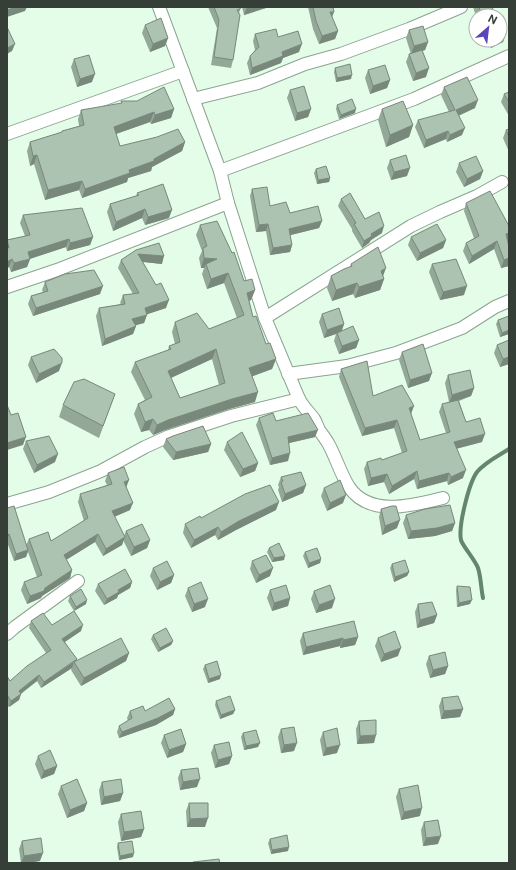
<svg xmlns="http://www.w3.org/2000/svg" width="516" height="870" font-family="'Public Sans',sans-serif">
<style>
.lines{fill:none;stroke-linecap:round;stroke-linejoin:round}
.stream{stroke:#63866c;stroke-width:4}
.minor-casing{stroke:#8ca391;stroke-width:14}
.minor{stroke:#fff;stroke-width:12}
.wall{fill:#93a897;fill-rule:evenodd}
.shaded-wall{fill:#78887b}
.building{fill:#abc3b0;stroke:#78887b;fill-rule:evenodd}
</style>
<rect width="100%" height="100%" fill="#e4fde9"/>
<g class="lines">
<path class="stream" d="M 483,598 C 481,589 481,577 478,568 C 475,560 462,545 461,540 C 458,526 469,483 477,472 C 485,462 498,456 509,449"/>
<defs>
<g id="minor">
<path d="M 159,7 L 220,171 L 228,203 L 265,318 L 299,399 C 303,407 309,412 314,419 C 316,422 317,426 319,430 C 322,434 325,438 328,443 C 336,457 340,473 349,487 C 370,518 414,505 443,498"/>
<path d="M 193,99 L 258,83 L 305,64 L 341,54 L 409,29 L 461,7"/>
<path d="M 7,134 L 183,71"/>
<path d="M 220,171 L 414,99 L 509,56"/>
<path d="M 7,287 L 57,270 L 228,203"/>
<path d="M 265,318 L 411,226 L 440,212 L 477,196 L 502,182"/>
<path d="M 288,374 L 347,366 L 396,353 L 462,328 L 495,307 L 509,301"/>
<path d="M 7,504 L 49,492 L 101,471 L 145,447 L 167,437 L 231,416 L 299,399"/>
<path d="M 7,634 L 15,627 L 78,581"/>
</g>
</defs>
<use href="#minor" class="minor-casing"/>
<use href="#minor" class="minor"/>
</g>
<g class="wall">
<path d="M 208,7 L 241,7 L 239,13 L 233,60 L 231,68 L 211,65 L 217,28 Z"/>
<path d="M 242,7 L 266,7 L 266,8 L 244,15 Z"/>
<path d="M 308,7 L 333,7 L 332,17 L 338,31 L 335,39 L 319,44 L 313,29 Z"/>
<path d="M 473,7 L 492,7 L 496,16 L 476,16 Z"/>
<path d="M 145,25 L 168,38 L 165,46 L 150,52 L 142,33 Z"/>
<path d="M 409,30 L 428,42 L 425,50 L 422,51 L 426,77 L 413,81 L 406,62 L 409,54 L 411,54 L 406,38 Z"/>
<path d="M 255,34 L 278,37 L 299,52 L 283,58 L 281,63 L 250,75 L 247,63 L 250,56 L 255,50 L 253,41 Z"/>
<path d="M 506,34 L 503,42 L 491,48 L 487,40 L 500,40 Z"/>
<path d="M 74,59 L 92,82 L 77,87 L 71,67 Z"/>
<path d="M 335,68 L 351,79 L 336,82 L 334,72 Z"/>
<path d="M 368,70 L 390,80 L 387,88 L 370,94 L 365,78 Z"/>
<path d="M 444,87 L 475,108 L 459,115 L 462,135 L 447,142 L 446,139 L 424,148 L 415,127 L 418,120 L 449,112 L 441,95 Z"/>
<path d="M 290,90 L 311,109 L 308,117 L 295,121 L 287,98 Z"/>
<path d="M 509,92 L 509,116 L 501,102 L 504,94 Z"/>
<path d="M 121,101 L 174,109 L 171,118 L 151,124 L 150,122 L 116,134 L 120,146 L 185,142 L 182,151 L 152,167 L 151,171 L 128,178 L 127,182 L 82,198 L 79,190 L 45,200 L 34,164 L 30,166 L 27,151 L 30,142 L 62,132 L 62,131 L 79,126 L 78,119 L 81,110 L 121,104 Z"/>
<path d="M 337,105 L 355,113 L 339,119 L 336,109 Z"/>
<path d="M 382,109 L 413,125 L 409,137 L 386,147 L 378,120 Z"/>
<path d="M 509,129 L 509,152 L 503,138 L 506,130 Z"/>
<path d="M 390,160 L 407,176 L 391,180 L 387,168 Z"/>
<path d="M 459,163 L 483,171 L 480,179 L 464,187 L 456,172 Z"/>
<path d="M 316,169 L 330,178 L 329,182 L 317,184 L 314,173 Z"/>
<path d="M 252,189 L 270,206 L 290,213 L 322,221 L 319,228 L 290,235 L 292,245 L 290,252 L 270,255 L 266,231 L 256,232 L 250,196 Z"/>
<path d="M 137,193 L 169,218 L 145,225 L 142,218 L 113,231 L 107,212 L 110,204 L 136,196 Z"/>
<path d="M 341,199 L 365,219 L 382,233 L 371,240 L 369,243 L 362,248 L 352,231 L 352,229 L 338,206 Z"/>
<path d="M 466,203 L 509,226 L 509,240 L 507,241 L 509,247 L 509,266 L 501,268 L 494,249 L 469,264 L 463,251 L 466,243 L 474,238 L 464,211 Z"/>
<path d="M 23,215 L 93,237 L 90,245 L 67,251 L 66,247 L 30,259 L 27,267 L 11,272 L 9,267 L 7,268 L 7,240 L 25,236 L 20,223 Z"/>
<path d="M 200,225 L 244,281 L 255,290 L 251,300 L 249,301 L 253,317 L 266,344 L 276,359 L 272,369 L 252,376 L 255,402 L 229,409 L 165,430 L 153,435 L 149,430 L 141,432 L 134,414 L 138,404 L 145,400 L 131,372 L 135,362 L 168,350 L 169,346 L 175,344 L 172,332 L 175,322 L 209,329 L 237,318 L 224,283 L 207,289 L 202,274 L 204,268 L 201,268 L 199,258 L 202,251 L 196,235 ZM 212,359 L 219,385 L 180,398 L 171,378 Z"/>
<path d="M 411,237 L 446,240 L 443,248 L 417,261 L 408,245 Z"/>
<path d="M 136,250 L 162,264 L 143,262 L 166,308 L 147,314 L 144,323 L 136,325 L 136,326 L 133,334 L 102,346 L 96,316 L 99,308 L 121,304 L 120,303 L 123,295 L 133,294 L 118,268 L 121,260 Z"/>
<path d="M 351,264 L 383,276 L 384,279 L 380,290 L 355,298 L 353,294 L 332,301 L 327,288 L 331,276 L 350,267 Z"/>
<path d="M 432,264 L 464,295 L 440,300 L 429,272 Z"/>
<path d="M 45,282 L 100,294 L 33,316 L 28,304 L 31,296 L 43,292 L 42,290 Z"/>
<path d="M 322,314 L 344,324 L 342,331 L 359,340 L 356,348 L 339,354 L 334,341 L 336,334 L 324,338 L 319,322 Z"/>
<path d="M 509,316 L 509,334 L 500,337 L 496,324 L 498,320 Z"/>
<path d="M 509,340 L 509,364 L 500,367 L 494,353 L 497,345 Z"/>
<path d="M 402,352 L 429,381 L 408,388 L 399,360 Z"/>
<path d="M 31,357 L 59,371 L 36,383 L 28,365 Z"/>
<path d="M 341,369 L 373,396 L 411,414 L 420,440 L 446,433 L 439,412 L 442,404 L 449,402 L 445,383 L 448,375 L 474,388 L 471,396 L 459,401 L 466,422 L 482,442 L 456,449 L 463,478 L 448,485 L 447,481 L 417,489 L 414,479 L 389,494 L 384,482 L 368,486 L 364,469 L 367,462 L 382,460 L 402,453 L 394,428 L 362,436 L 339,377 Z"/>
<path d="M 115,394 L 99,438 L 59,417 L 63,405 Z"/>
<path d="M 259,418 L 276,421 L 315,437 L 289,443 L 288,461 L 270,465 L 256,425 Z"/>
<path d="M 166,439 L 211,444 L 208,452 L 173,460 L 163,447 Z"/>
<path d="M 26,441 L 55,462 L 34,473 L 23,449 Z"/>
<path d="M 227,442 L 258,463 L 255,471 L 240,477 L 224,450 Z"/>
<path d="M 108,473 L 126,487 L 130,510 L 114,517 L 124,536 L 126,531 L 150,540 L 147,548 L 131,556 L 123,540 L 122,545 L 103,556 L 95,542 L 66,560 L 72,570 L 70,578 L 42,596 L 41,598 L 27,604 L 21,590 L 24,582 L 37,577 L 28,552 L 26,557 L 14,561 L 7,542 L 7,508 L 26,545 L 29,539 L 51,541 L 84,521 L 78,502 L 80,494 L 107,485 L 105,481 Z"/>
<path d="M 281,477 L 306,485 L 303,493 L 282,502 L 278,490 L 279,487 L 278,485 Z"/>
<path d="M 324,488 L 343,503 L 327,511 L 321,496 Z"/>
<path d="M 381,509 L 397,528 L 382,535 L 379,517 Z"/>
<path d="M 276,510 L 236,530 L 218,540 L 215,535 L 191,548 L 183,533 L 185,524 L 201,518 Z"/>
<path d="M 406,515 L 455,523 L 452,531 L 435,536 L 408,539 L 403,523 Z"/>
<path d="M 269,548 L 284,560 L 272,562 L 267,552 Z"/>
<path d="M 305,552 L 321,559 L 320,563 L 308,568 L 303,556 Z"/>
<path d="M 252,561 L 270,576 L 256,583 L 250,569 Z"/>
<path d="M 392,564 L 409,572 L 407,576 L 394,582 L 390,568 Z"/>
<path d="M 153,568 L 174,575 L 171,583 L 157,590 L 150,576 Z"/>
<path d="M 132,582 L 130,588 L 118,595 L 117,598 L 104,605 L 95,591 L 98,584 Z"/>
<path d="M 457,586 L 470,604 L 457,607 L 456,590 Z"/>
<path d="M 188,588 L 205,607 L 192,612 L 185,596 Z"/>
<path d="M 270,590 L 290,598 L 288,606 L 272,611 L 267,598 Z"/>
<path d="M 314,591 L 332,608 L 316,613 L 311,599 Z"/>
<path d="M 70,596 L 86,604 L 74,611 L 68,601 Z"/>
<path d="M 418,604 L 437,615 L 434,623 L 417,628 L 415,612 Z"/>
<path d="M 31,621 L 81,631 L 65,642 L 77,660 L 129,653 L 126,661 L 81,686 L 71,670 L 72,668 L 41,688 L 37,681 L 21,694 L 19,700 L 9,707 L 7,705 L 7,676 L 10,681 L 46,653 L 29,628 Z"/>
<path d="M 303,633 L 358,637 L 355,645 L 340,648 L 340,646 L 303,655 L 300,641 Z"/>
<path d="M 153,635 L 173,641 L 171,645 L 158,652 L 151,639 Z"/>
<path d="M 378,638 L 398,656 L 381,662 L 375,646 Z"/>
<path d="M 429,656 L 448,666 L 445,674 L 430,678 L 426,664 Z"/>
<path d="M 205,665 L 220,679 L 208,683 L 203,669 Z"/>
<path d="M 442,698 L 463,709 L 460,717 L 441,719 L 439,706 Z"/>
<path d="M 216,701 L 235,710 L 233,714 L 220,719 L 215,705 Z"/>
<path d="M 175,709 L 173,715 L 156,725 L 119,738 L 117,732 L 119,726 L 128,721 L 127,718 L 130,711 L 145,711 Z"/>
<path d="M 359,721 L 374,743 L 357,744 L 356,729 Z"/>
<path d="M 281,729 L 294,751 L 281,753 L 278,737 Z"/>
<path d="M 323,732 L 337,753 L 323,756 L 320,740 Z"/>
<path d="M 243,733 L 258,747 L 244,750 L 241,737 Z"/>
<path d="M 164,735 L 186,744 L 183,752 L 167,758 L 161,743 Z"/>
<path d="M 214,745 L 232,756 L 229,764 L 215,768 L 211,753 Z"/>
<path d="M 38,756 L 57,766 L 54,774 L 41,779 L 35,764 Z"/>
<path d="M 181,770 L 197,787 L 180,790 L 178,778 Z"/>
<path d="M 102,782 L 123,793 L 120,801 L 101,805 L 99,790 Z"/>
<path d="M 61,786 L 87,803 L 84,811 L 67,818 L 58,794 Z"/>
<path d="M 399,789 L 420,816 L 401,820 L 396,797 Z"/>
<path d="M 189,803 L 205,827 L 187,827 L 186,811 Z"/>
<path d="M 121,814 L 144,829 L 141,837 L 121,841 L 118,822 Z"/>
<path d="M 424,822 L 438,844 L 423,846 L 421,830 Z"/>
<path d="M 270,839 L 288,851 L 271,854 L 268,843 Z"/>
<path d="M 22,841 L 40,861 L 27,863 L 21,863 L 19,849 Z"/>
<path d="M 118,843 L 133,857 L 119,860 L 117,847 Z"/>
</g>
<g class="shaded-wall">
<path d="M 16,7 L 27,7 L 25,11 L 7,17 L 7,10 Z"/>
<path d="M 247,7 L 266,7 L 266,8 L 244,15 Z"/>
<path d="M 330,12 L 334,12 L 331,20 Z"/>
<path d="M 338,31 L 335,39 L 319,44 L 322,36 Z"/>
<path d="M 506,34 L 503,42 L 491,48 L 494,40 L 500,40 L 500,37 Z"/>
<path d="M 168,38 L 165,46 L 150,52 L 153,44 Z"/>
<path d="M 428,42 L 425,50 L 411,54 L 414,46 Z"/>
<path d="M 15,44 L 12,51 L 7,54 L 7,48 Z"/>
<path d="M 302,44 L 299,52 L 283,58 L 281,63 L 250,75 L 252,68 L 282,52 Z"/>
<path d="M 429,68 L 426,77 L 413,81 L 416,73 Z"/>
<path d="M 95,74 L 92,82 L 77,87 L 80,79 Z"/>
<path d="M 352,75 L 351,79 L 336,82 L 337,78 Z"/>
<path d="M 390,80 L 387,88 L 370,94 L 373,86 Z"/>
<path d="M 478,100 L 475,108 L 454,118 L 456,110 Z"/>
<path d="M 174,109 L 171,118 L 151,124 L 155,115 Z"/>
<path d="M 311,109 L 308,117 L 295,121 L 297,113 Z"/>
<path d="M 356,109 L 355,113 L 339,119 L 341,115 Z"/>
<path d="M 154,112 L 150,122 L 110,136 L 114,127 Z"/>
<path d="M 413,125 L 409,137 L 386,147 L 390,135 Z"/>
<path d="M 465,128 L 462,135 L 447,142 L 450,135 Z"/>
<path d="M 448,131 L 446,139 L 424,148 L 426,140 Z"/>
<path d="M 185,142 L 182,151 L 152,167 L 151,171 L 128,178 L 127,182 L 82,198 L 85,189 L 154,159 Z"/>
<path d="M 37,155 L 34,164 L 30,166 L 33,156 Z"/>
<path d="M 410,168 L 407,176 L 391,180 L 394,172 Z"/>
<path d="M 483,171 L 480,179 L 464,187 L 467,179 Z"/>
<path d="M 330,178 L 329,182 L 317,184 L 318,180 Z"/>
<path d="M 82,181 L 79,190 L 45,200 L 48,190 Z"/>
<path d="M 145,209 L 142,218 L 113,231 L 116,222 Z"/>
<path d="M 172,210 L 169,218 L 145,225 L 148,217 Z"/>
<path d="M 322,221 L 319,228 L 287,236 L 289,229 Z"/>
<path d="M 268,224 L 266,231 L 256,232 L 259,225 Z"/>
<path d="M 384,226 L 382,233 L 371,240 L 369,243 L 362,248 L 364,241 L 371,234 Z"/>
<path d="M 509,233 L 509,240 L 503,242 L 506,234 Z"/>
<path d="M 93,237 L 90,245 L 67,251 L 70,243 Z"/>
<path d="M 69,239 L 66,247 L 26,260 L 30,259 L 27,267 L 11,272 L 14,263 L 28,252 Z"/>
<path d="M 446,240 L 443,248 L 417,261 L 420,253 Z"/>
<path d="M 497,241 L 494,249 L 469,264 L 472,256 Z"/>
<path d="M 292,245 L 290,252 L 270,255 L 273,248 Z"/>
<path d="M 138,254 L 164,256 L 162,264 L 135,261 Z"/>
<path d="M 204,258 L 217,259 L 206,264 L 204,268 L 201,268 Z"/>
<path d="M 509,258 L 509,266 L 501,268 L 504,260 Z"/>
<path d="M 12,259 L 9,267 L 7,268 L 7,262 Z"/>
<path d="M 386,268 L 382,279 L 384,279 L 380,290 L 355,298 L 359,287 L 381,271 Z"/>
<path d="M 228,273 L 224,283 L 207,289 L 211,279 Z"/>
<path d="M 357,283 L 353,294 L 332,301 L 336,290 Z"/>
<path d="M 103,286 L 100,294 L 33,316 L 36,308 Z"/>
<path d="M 467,286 L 464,295 L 440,300 L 443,292 Z"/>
<path d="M 255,290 L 251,300 L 243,303 L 247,293 Z"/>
<path d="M 169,300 L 166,308 L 142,316 L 145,308 Z"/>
<path d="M 147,315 L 144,323 L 129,327 L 132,319 Z"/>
<path d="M 344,324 L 341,332 L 337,333 L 336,334 L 324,338 L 327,330 Z"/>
<path d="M 136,326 L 133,334 L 102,346 L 105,339 Z"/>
<path d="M 509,330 L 509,334 L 500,337 L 502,333 Z"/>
<path d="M 359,340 L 356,348 L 339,354 L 342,346 Z"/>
<path d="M 216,349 L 212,359 L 164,381 L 168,371 Z"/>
<path d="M 509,357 L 509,364 L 500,367 L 503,359 Z"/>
<path d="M 276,359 L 272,369 L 245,379 L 249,368 Z"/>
<path d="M 62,363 L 59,371 L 36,383 L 39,374 Z"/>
<path d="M 432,373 L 429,381 L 408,388 L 410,380 Z"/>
<path d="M 474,388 L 471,396 L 449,403 L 452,395 Z"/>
<path d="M 258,392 L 255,402 L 229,409 L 165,430 L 153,435 L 157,425 L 168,420 L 232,399 Z"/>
<path d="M 414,406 L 411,414 L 409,408 Z"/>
<path d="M 153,419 L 149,430 L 141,432 L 145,422 Z"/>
<path d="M 397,420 L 394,428 L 362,436 L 365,428 Z"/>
<path d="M 318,430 L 315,437 L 285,444 L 288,437 Z"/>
<path d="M 485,434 L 482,442 L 451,450 L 454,442 Z"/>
<path d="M 26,437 L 23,445 L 7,450 L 7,443 Z"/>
<path d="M 211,444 L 208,452 L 173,460 L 176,452 Z"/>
<path d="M 290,453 L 288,461 L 270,465 L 272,458 Z"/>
<path d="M 58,454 L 55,462 L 34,473 L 37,465 Z"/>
<path d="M 258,463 L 255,471 L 240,477 L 243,469 Z"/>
<path d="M 466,470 L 463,478 L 448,485 L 451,477 Z"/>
<path d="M 417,471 L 414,479 L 389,494 L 392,486 Z"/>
<path d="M 449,473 L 447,481 L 417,489 L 419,481 Z"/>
<path d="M 387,474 L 384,482 L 368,486 L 371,478 Z"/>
<path d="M 129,480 L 126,488 L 124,482 Z"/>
<path d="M 306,485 L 303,493 L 282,502 L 285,494 Z"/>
<path d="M 346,495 L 343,503 L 327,511 L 330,503 Z"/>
<path d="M 279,502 L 276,510 L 236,530 L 218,540 L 221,532 L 239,521 Z"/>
<path d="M 133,503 L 130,510 L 109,519 L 112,511 Z"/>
<path d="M 400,520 L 397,528 L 382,535 L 385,526 Z"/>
<path d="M 455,523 L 452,531 L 435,536 L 408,539 L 411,531 Z"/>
<path d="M 218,527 L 215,535 L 191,548 L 194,540 Z"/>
<path d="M 9,534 L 7,540 L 7,535 Z"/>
<path d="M 98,534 L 95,542 L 61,563 L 64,555 Z"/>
<path d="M 125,537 L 122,545 L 103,556 L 106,549 Z"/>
<path d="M 150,540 L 147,548 L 131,556 L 134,547 Z"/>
<path d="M 28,550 L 26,557 L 14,561 L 16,554 Z"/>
<path d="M 285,556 L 284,560 L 272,562 L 274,558 Z"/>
<path d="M 321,559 L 320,563 L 308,568 L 309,563 Z"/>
<path d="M 273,568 L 270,576 L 256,583 L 259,575 Z"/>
<path d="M 72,570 L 70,578 L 42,596 L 41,598 L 27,604 L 30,596 L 45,588 Z"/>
<path d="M 409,572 L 407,576 L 394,582 L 395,577 Z"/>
<path d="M 174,575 L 171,583 L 157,590 L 160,582 Z"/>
<path d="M 132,582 L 130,588 L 118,595 L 117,598 L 104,605 L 107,599 L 118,590 Z"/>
<path d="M 290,598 L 288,606 L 272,611 L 274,603 Z"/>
<path d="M 208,599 L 205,607 L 192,612 L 194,604 Z"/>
<path d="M 335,599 L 332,608 L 316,613 L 319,605 Z"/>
<path d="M 87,600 L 86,604 L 74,611 L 76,607 Z"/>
<path d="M 472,600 L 470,604 L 457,607 L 459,603 Z"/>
<path d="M 437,615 L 434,623 L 417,628 L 420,620 Z"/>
<path d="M 83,625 L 81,631 L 60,645 L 62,639 Z"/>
<path d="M 358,637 L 355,645 L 340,648 L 343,640 Z"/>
<path d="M 343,638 L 340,646 L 303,655 L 306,647 Z"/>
<path d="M 173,641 L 171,645 L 158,652 L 160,648 Z"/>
<path d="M 401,648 L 398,656 L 381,662 L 384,654 Z"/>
<path d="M 129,653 L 126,661 L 81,686 L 84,678 Z"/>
<path d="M 74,662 L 72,668 L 41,688 L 44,682 Z"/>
<path d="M 448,666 L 445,674 L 430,678 L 433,670 Z"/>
<path d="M 39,675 L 37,681 L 16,697 L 19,691 Z"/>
<path d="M 221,675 L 220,679 L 208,683 L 209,679 Z"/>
<path d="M 21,694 L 19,700 L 9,707 L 11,701 Z"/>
<path d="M 175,709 L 173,715 L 156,725 L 119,738 L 122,732 Z"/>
<path d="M 463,709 L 460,717 L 441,719 L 444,711 Z"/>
<path d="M 235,710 L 233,714 L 220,719 L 221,715 Z"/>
<path d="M 376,735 L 374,743 L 357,744 L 360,736 Z"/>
<path d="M 260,743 L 258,747 L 244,750 L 246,746 Z"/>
<path d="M 297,743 L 294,751 L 281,753 L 284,745 Z"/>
<path d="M 186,744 L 183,752 L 167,758 L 169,750 Z"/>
<path d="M 340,745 L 337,753 L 323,756 L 326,748 Z"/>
<path d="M 232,756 L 229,764 L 215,768 L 218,760 Z"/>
<path d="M 57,766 L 54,774 L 41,779 L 44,771 Z"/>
<path d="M 200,779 L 197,787 L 180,790 L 183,782 Z"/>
<path d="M 123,793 L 120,801 L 101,805 L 104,797 Z"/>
<path d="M 87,803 L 84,811 L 67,818 L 70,810 Z"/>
<path d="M 422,808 L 420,816 L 401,820 L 404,812 Z"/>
<path d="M 208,818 L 205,827 L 187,827 L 190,819 Z"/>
<path d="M 144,829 L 141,837 L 121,841 L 124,832 Z"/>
<path d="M 441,836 L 438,844 L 423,846 L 426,838 Z"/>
<path d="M 289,847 L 288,851 L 271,854 L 272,850 Z"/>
<path d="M 43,853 L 40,861 L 27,863 L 21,863 L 24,856 Z"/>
<path d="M 134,853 L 133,857 L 119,860 L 120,856 Z"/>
</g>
<g class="building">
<path d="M 7,7 L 16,7 L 7,10 Z"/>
<path d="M 214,7 L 241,7 L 240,9 L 237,10 L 240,15 L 233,60 L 214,57 L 219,20 Z"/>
<path d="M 313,7 L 333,7 L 334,12 L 330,12 L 338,31 L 322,36 L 316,21 Z"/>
<path d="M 479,7 L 492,7 L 496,16 L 482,16 Z"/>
<path d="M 500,17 L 506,34 L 500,37 Z"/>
<path d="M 161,18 L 168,38 L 153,44 L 145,25 Z"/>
<path d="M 423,26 L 428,42 L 414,46 L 409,30 Z"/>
<path d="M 7,27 L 15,44 L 7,48 Z"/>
<path d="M 276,29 L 278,37 L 298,31 L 302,44 L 282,52 L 283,56 L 252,68 L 250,56 L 259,47 L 255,34 Z"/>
<path d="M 422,50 L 429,68 L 416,73 L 409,54 Z"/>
<path d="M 89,55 L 95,74 L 80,79 L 74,59 Z"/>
<path d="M 350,64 L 352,75 L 337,78 L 335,68 Z"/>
<path d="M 385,65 L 390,80 L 373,86 L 368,70 Z"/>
<path d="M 467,77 L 478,100 L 456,110 L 465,128 L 450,135 L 448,131 L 426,140 L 418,120 L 455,110 L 444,87 Z"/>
<path d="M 304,86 L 311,109 L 297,113 L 290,90 Z"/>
<path d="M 164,87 L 174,109 L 155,115 L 154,112 L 114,127 L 120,146 L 157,137 L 178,129 L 185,142 L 154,159 L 154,161 L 129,170 L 130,173 L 85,189 L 82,181 L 48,190 L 37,155 L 33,156 L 30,142 L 62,132 L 62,131 L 84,125 L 81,110 L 122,103 L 121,101 L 137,101 Z"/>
<path d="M 509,92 L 509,102 L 504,94 Z"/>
<path d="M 352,99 L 356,109 L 341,115 L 337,105 Z"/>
<path d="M 403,101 L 413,125 L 390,135 L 382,109 Z"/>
<path d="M 509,129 L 509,137 L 506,130 Z"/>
<path d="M 406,155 L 410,168 L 394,172 L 390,160 Z"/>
<path d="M 476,156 L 483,171 L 467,179 L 459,163 Z"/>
<path d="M 326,166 L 330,178 L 318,180 L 316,169 Z"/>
<path d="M 163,184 L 172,210 L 148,217 L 145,209 L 116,222 L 110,204 L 139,195 L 137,193 Z"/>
<path d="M 267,187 L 270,206 L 286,202 L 290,213 L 318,206 L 322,221 L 289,229 L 292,245 L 273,248 L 268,224 L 259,225 L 252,189 Z"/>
<path d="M 490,191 L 509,226 L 509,233 L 506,234 L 509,247 L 509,258 L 504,260 L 497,241 L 472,256 L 466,243 L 479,236 L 466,203 Z"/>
<path d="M 350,193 L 365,219 L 379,212 L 384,226 L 371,234 L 372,236 L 364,241 L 354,224 L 356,223 L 341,199 Z"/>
<path d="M 82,208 L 93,237 L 70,243 L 69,239 L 28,252 L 30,259 L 14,263 L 12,259 L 7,262 L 7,247 L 9,248 L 7,240 L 30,235 L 23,215 Z"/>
<path d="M 217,221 L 232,253 L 234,252 L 244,281 L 252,279 L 255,290 L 247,293 L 253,317 L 256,316 L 266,344 L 270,343 L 276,359 L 249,368 L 258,392 L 232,399 L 168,420 L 157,425 L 153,419 L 145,422 L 138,404 L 152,397 L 135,362 L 171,349 L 169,346 L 180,342 L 175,322 L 197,313 L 209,329 L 244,315 L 228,273 L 211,279 L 206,264 L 217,259 L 204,258 L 203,248 L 207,246 L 200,225 ZM 216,349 L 225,383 L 180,398 L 168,371 Z"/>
<path d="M 437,224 L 446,240 L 420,253 L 411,237 Z"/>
<path d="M 159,243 L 164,256 L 138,254 L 156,285 L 161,283 L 169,300 L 145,308 L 147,315 L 132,319 L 136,326 L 105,339 L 99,308 L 125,304 L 123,295 L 139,293 L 121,260 L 136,250 Z"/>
<path d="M 378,247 L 386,268 L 381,271 L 384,279 L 359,287 L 357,283 L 336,290 L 331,276 L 344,269 L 352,266 L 351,264 Z"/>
<path d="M 456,259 L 467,286 L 443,292 L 432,264 Z"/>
<path d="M 94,270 L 103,286 L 36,308 L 31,296 L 48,291 L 45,282 L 65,274 Z"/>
<path d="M 339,308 L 344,324 L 327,330 L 322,314 Z"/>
<path d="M 509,316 L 509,330 L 502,333 L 498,320 Z"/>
<path d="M 353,326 L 359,340 L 342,346 L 337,333 Z"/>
<path d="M 509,340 L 509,357 L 503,359 L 497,345 Z"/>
<path d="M 423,344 L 432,373 L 410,380 L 402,352 Z"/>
<path d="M 54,349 L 62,358 L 62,363 L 39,374 L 31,357 Z"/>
<path d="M 367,361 L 373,396 L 402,385 L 414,406 L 409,408 L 420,440 L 450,432 L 442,404 L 458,400 L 466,422 L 480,418 L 485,434 L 454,442 L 466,470 L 451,477 L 449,473 L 419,481 L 417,471 L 392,486 L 387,474 L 371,478 L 367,462 L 381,458 L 382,460 L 407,451 L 397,420 L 365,428 L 341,369 Z"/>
<path d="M 470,370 L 474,388 L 452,395 L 448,375 Z"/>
<path d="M 84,379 L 115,394 L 103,426 L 63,405 L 74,382 Z"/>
<path d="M 7,405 L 11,415 L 18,413 L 26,437 L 7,443 Z"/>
<path d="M 273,413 L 276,421 L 308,413 L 318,430 L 288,437 L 290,453 L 272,458 L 259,418 Z"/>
<path d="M 203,426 L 211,444 L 176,452 L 166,439 L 173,436 Z"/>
<path d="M 242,432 L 258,463 L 243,469 L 227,442 Z"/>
<path d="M 49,436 L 58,454 L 37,465 L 26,441 Z"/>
<path d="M 124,467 L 129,480 L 124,482 L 133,503 L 112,511 L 125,537 L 106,549 L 98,534 L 64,555 L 72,570 L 45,588 L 44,591 L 30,596 L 24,582 L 42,575 L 29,539 L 48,532 L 51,541 L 88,518 L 80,494 L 112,484 L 108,473 Z"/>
<path d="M 301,472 L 306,485 L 285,494 L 281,482 L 283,481 L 281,477 Z"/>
<path d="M 340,480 L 346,495 L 330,503 L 324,488 Z"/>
<path d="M 270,485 L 279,502 L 239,521 L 221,532 L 218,527 L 194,540 L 185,524 L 200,516 L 201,518 L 245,494 Z"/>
<path d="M 450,505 L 455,523 L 437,528 L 411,531 L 406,515 L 425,509 Z"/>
<path d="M 14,506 L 28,550 L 16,554 L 9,534 L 7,535 L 7,508 Z"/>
<path d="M 392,506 L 396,506 L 400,520 L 385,526 L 381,509 Z"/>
<path d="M 142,524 L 150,540 L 134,547 L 126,531 Z"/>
<path d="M 279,543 L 285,556 L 274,558 L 269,548 Z"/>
<path d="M 317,548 L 321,559 L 309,563 L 305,552 Z"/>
<path d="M 266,555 L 273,568 L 259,575 L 252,561 Z"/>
<path d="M 405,560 L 409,572 L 395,577 L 392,564 Z"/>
<path d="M 167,561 L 174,575 L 160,582 L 153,568 Z"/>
<path d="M 125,569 L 132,582 L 118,590 L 119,592 L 107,599 L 98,584 Z"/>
<path d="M 201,582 L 208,599 L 194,604 L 188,588 Z"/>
<path d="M 286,585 L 290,598 L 274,603 L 270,590 Z"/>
<path d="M 330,585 L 335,599 L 319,605 L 314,591 Z"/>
<path d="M 457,586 L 470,587 L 472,600 L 459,603 Z"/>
<path d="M 81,589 L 87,600 L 76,607 L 70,596 Z"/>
<path d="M 432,602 L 437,615 L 420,620 L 418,604 Z"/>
<path d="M 74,611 L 83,625 L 62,639 L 77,659 L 44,682 L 39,675 L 19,691 L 21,694 L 11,701 L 7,695 L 7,676 L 10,681 L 27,666 L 51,650 L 31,621 L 43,613 L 52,625 Z"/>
<path d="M 354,621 L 358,637 L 343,640 L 343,638 L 306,647 L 303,633 Z"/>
<path d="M 166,628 L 173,641 L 160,648 L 153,635 Z"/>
<path d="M 395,631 L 401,648 L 384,654 L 378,638 Z"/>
<path d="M 121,638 L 129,653 L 84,678 L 74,662 Z"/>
<path d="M 445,652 L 448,666 L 433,670 L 429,656 Z"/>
<path d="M 217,661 L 221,675 L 209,679 L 205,665 Z"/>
<path d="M 230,696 L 235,710 L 221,715 L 216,701 Z"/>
<path d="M 458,696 L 463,709 L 444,711 L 442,698 Z"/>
<path d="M 169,698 L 175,709 L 158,718 L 122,732 L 119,726 L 132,718 L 130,711 L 143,706 L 145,711 Z"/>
<path d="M 376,720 L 376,735 L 360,736 L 359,721 Z"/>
<path d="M 294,727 L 297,743 L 284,745 L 281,729 Z"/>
<path d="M 337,728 L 340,745 L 326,748 L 323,732 Z"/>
<path d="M 181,729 L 186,744 L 169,750 L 164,735 Z"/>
<path d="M 256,730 L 260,743 L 246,746 L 243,733 Z"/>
<path d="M 229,742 L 232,756 L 218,760 L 214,745 Z"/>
<path d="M 50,750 L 57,766 L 44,771 L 38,756 Z"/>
<path d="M 198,768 L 200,779 L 183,782 L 181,770 Z"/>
<path d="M 77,779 L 87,803 L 70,810 L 61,786 Z"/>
<path d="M 121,779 L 123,793 L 104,797 L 102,782 Z"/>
<path d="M 418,785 L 422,808 L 404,812 L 399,789 Z"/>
<path d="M 189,803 L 208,803 L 208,818 L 190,819 Z"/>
<path d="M 141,811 L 144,829 L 124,832 L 121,814 Z"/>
<path d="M 438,820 L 441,836 L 426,838 L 424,822 Z"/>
<path d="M 287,835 L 289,847 L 272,850 L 270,839 Z"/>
<path d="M 41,838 L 43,853 L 24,856 L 22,841 Z"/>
<path d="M 132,841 L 134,853 L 120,856 L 118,843 Z"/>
<path d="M 219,859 L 220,863 L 193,863 L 193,862 Z"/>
</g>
<rect width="516" height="870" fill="none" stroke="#353f37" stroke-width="16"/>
<g transform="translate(488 28) rotate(28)"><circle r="19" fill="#ffffff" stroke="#aeb2af"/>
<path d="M0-3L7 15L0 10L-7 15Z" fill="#5b44bc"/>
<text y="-6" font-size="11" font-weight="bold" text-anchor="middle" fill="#353f37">N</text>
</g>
</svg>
